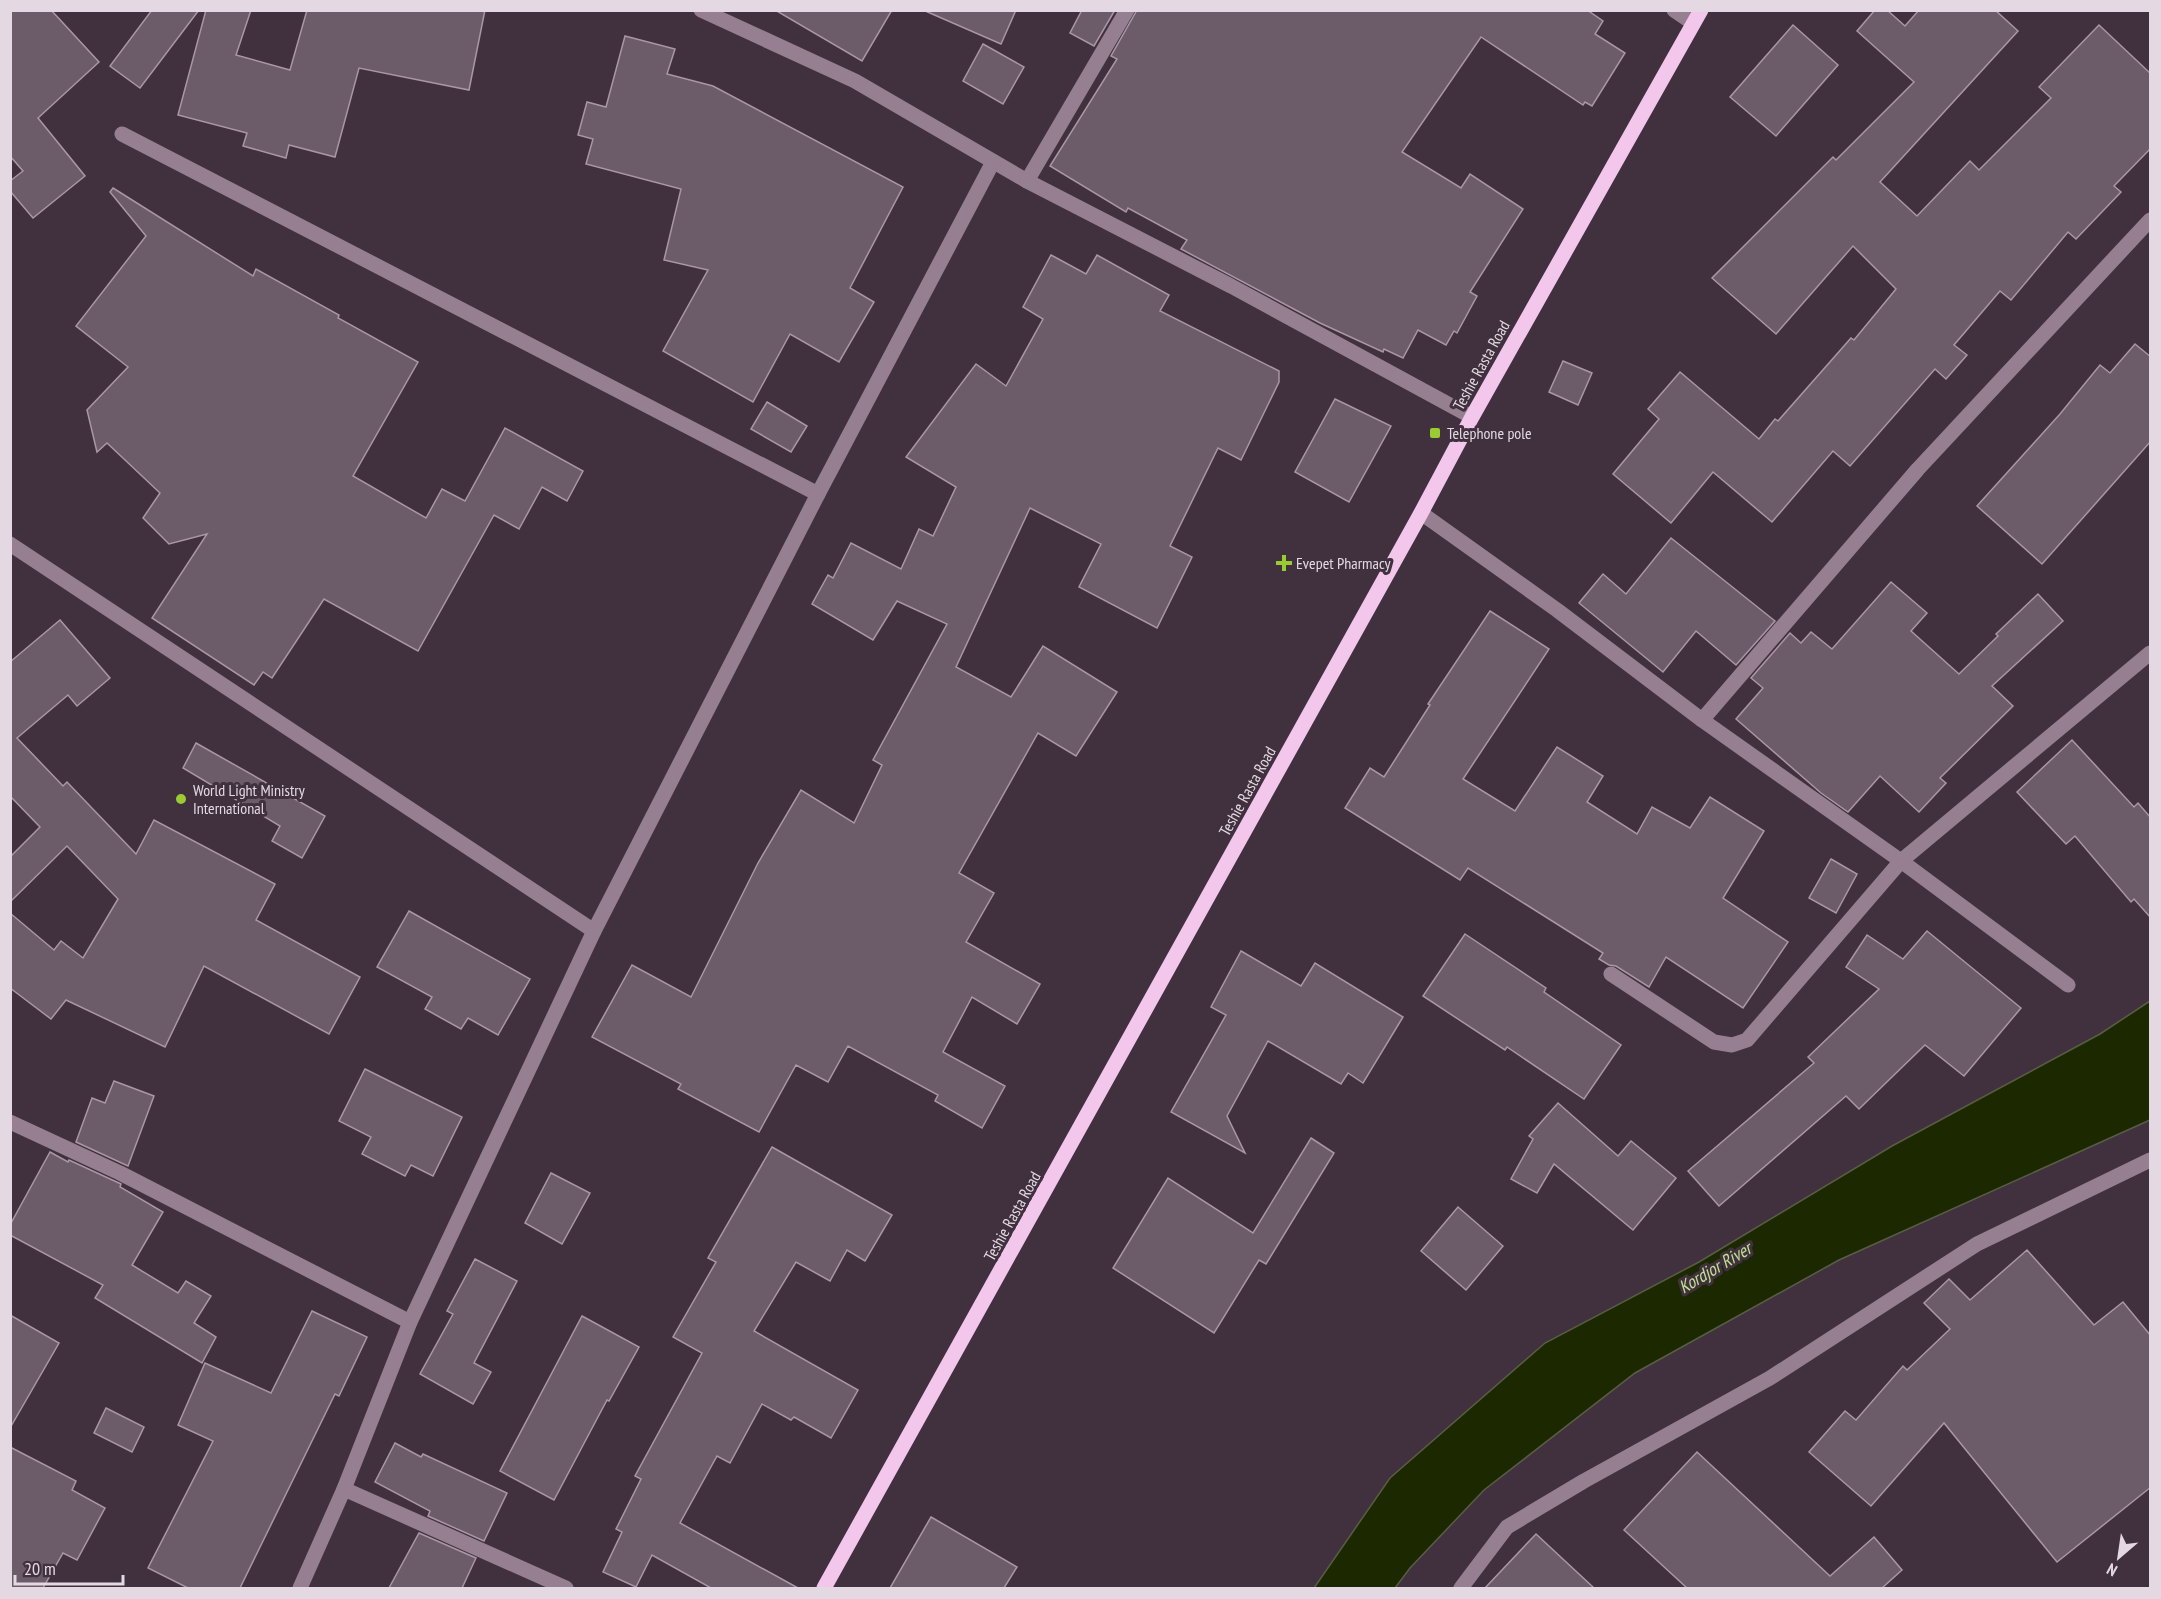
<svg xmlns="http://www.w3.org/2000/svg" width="2161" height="1599" font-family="'PT Sans Narrow',sans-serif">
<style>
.water{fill:#1c2900;stroke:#585e44;stroke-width:1.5}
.building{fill:#6c5b69;stroke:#aa96a6;stroke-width:1.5}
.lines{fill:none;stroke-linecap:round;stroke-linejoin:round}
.minor{stroke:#957f91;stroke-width:15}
.major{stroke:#f3c6ec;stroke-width:15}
.poi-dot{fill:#9bcb33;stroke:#41313f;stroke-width:2}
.labels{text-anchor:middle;stroke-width:6;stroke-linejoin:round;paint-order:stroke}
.street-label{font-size:16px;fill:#e4d9e2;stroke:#41313f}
.poi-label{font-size:16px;fill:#e4d9e2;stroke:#41313f;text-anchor:start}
.water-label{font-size:18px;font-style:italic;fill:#c0e18e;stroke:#41313f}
</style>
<rect width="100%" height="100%" fill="#41313f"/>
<path class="water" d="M 2150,1001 L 2150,1120 L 1839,1260 L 1635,1373 L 1484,1490 L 1410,1568 L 1395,1588 L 1314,1588 L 1390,1478 L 1545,1343 L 1699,1262 L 1892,1146 L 2100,1034 Z"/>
<g class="building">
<path d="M 10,10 L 51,10 L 99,62 L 38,118 L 85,176 L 33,218 L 10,191 L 10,181 L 23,171 L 10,156 Z"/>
<path d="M 152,10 L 199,10 L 140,88 L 110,66 Z"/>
<path d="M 206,10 L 251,10 L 236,55 L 290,70 L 307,10 L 485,10 L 469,90 L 359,68 L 335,157 L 289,145 L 286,158 L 243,146 L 247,133 L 178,115 Z"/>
<path d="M 775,10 L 892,10 L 862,61 Z"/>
<path d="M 923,10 L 1016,10 L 1001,44 Z"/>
<path d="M 1082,10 L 1115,10 L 1094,46 L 1070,33 Z"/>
<path d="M 1137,10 L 1587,10 L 1603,21 L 1595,34 L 1625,53 L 1592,106 L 1585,102 L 1583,105 L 1481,37 L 1402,152 L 1461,188 L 1470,174 L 1523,209 L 1470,292 L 1477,296 L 1457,333 L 1454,331 L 1446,345 L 1418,330 L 1403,358 L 1384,349 L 1383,352 L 1320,323 L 1181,249 L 1187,240 L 1128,208 L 1126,212 L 1050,166 L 1117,59 L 1111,56 Z"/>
<path d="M 1875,10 L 1887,10 L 1905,26 L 1919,10 L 1995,10 L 2018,31 L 1880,182 L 1917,216 L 1970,161 L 1979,170 L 2051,98 L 2039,87 L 2099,25 L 2151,74 L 2151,148 L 2114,186 L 2121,192 L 2076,239 L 2068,232 L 2011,300 L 2000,291 L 1954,345 L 1967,355 L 1946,379 L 1935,369 L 1850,466 L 1833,451 L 1772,522 L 1713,472 L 1671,523 L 1613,474 L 1659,419 L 1648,409 L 1680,372 L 1759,439 L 1775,419 L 1778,421 L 1851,338 L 1854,340 L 1896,289 L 1853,246 L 1776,334 L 1712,278 L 1833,157 L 1836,160 L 1914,82 L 1857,31 Z"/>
<path d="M 1793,25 L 1838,65 L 1776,136 L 1730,97 Z"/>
<path d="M 625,36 L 675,49 L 667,74 L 713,86 L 903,187 L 850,288 L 874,302 L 839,362 L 790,334 L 753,402 L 663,351 L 708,270 L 664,260 L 681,189 L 586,164 L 593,139 L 578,135 L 587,102 L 606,107 Z"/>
<path d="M 983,44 L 1024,67 L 1003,104 L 963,81 Z"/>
<path d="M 113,188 L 253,276 L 256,269 L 339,315 L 338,318 L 418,362 L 353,476 L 426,518 L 442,489 L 465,501 L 505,428 L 583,471 L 567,501 L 542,487 L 519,529 L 494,515 L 418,651 L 324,599 L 272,678 L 263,672 L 254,685 L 152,618 L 207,534 L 169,544 L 143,518 L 160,493 L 107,443 L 97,452 L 87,410 L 128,367 L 76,326 L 146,236 L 110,192 Z"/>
<path d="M 1051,255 L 1086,274 L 1097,255 L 1169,295 L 1160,311 L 1279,371 L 1279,382 L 1241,460 L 1218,448 L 1170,546 L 1192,557 L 1157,628 L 1079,587 L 1101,544 L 1030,508 L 956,667 L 1011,697 L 1043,646 L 1117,692 L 1076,756 L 1038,733 L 959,873 L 994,893 L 966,942 L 1040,984 L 1017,1024 L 972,997 L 943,1052 L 1005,1086 L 982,1128 L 935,1101 L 938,1095 L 848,1046 L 828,1082 L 796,1065 L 759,1132 L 678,1089 L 681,1084 L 592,1037 L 632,965 L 691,997 L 758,863 L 801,790 L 854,823 L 882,765 L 873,760 L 947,624 L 897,601 L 873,640 L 812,604 L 828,575 L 833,578 L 851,543 L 901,569 L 919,529 L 933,536 L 956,487 L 906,457 L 976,364 L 1006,386 L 1043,319 L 1023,307 Z"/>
<path d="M 2135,344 L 2151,357 L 2151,441 L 2042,564 L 1977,506 L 2060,414 L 2100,365 L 2110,373 Z"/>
<path d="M 1563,361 L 1592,373 L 1578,405 L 1549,392 Z"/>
<path d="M 1335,399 L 1391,426 L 1349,502 L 1295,472 Z"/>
<path d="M 767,402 L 807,426 L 791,452 L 751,429 Z"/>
<path d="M 1671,538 L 1775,621 L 1736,665 L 1696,631 L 1663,672 L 1579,603 L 1603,574 L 1626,594 Z"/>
<path d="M 1891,582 L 1927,613 L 1911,631 L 1959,674 L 1998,636 L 1996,634 L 2038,594 L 2063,621 L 1992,686 L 2013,706 L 1940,778 L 1946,783 L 1919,812 L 1880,776 L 1848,812 L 1821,793 L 1736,719 L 1763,688 L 1751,678 L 1790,633 L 1801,643 L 1811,632 L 1832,649 Z"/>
<path d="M 1490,611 L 1549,649 L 1463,779 L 1515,811 L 1557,747 L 1603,776 L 1587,802 L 1637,834 L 1652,807 L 1690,828 L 1710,797 L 1764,831 L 1723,898 L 1788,942 L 1743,1008 L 1666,957 L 1649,987 L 1616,966 L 1609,965 L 1599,959 L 1603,953 L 1468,868 L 1460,880 L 1345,808 L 1370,768 L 1384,777 L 1430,705 L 1428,704 Z"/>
<path d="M 60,620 L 110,678 L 77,706 L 68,695 L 17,738 L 63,786 L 67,782 L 136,854 L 154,820 L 275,884 L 256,920 L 360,977 L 329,1034 L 204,966 L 165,1047 L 66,1000 L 51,1019 L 10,988 L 10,913 L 54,950 L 61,941 L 83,958 L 118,899 L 67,846 L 10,902 L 10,857 L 40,827 L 10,796 L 10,662 Z"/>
<path d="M 2072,740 L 2134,807 L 2138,803 L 2151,818 L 2151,918 L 2134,899 L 2131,902 L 2075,836 L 2066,844 L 2017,792 Z"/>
<path d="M 196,743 L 325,816 L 302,858 L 272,841 L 280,826 L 183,768 Z"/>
<path d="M 1831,859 L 1857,874 L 1836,913 L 1809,898 Z"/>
<path d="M 409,911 L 530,979 L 498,1035 L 468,1018 L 461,1029 L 425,1009 L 432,997 L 377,967 Z"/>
<path d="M 1927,931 L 2021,1008 L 1964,1076 L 1925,1045 L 1859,1109 L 1846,1096 L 1719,1206 L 1688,1171 L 1814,1063 L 1808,1057 L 1879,989 L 1846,967 L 1867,935 L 1903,959 Z"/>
<path d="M 1465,934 L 1546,988 L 1544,992 L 1621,1045 L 1584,1099 L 1507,1047 L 1505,1050 L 1423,996 Z"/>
<path d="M 1241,951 L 1301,986 L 1315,963 L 1403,1017 L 1363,1083 L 1348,1073 L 1341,1084 L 1268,1041 L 1227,1116 L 1245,1153 L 1171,1112 L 1226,1015 L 1211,1007 Z"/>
<path d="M 365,1069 L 462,1117 L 433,1176 L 411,1165 L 405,1176 L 362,1154 L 371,1137 L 339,1121 Z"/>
<path d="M 114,1081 L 154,1096 L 128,1166 L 76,1142 L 92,1098 L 105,1103 Z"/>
<path d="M 1558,1103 L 1618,1156 L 1631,1141 L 1676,1178 L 1633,1230 L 1554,1164 L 1537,1193 L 1511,1179 L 1533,1139 L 1529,1136 Z"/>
<path d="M 1311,1138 L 1334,1153 L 1266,1264 L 1259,1260 L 1214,1333 L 1113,1268 L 1168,1178 L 1253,1233 Z"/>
<path d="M 772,1147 L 892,1215 L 865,1261 L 847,1250 L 830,1281 L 796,1262 L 754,1331 L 858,1390 L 831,1438 L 794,1417 L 791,1420 L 762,1404 L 730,1463 L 717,1456 L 680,1523 L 798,1588 L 711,1588 L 652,1555 L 636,1587 L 603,1572 L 622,1532 L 616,1529 L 641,1479 L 635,1476 L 702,1353 L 673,1337 L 716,1262 L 708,1258 Z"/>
<path d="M 50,1152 L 68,1162 L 69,1160 L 121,1184 L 120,1187 L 163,1212 L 132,1265 L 178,1293 L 186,1281 L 211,1296 L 194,1323 L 216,1337 L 202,1363 L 95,1298 L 103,1285 L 10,1235 L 10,1225 Z"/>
<path d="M 551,1173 L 590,1193 L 562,1244 L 525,1223 Z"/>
<path d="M 1458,1207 L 1503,1246 L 1466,1290 L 1421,1251 Z"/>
<path d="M 2027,1250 L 2094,1325 L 2123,1302 L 2151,1336 L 2151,1487 L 2057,1562 L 1944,1423 L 1871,1506 L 1809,1452 L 1845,1411 L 1856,1420 L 1903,1366 L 1907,1370 L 1950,1329 L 1924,1303 L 1949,1279 L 1970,1300 Z"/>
<path d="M 475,1259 L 517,1281 L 474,1363 L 491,1372 L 473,1404 L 420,1374 L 453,1314 L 447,1311 Z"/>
<path d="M 312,1311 L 367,1337 L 339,1396 L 335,1394 L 240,1588 L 188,1588 L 148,1568 L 213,1441 L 178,1425 L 205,1363 L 271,1393 Z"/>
<path d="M 10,1315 L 59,1343 L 10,1428 Z"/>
<path d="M 582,1316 L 639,1347 L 609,1401 L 607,1400 L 554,1500 L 500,1471 Z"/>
<path d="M 106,1408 L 144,1427 L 132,1452 L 94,1433 Z"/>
<path d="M 395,1443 L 421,1457 L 423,1454 L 507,1493 L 484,1541 L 428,1516 L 430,1511 L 375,1482 Z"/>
<path d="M 10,1447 L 76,1481 L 72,1490 L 105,1508 L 77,1560 L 63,1553 L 43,1588 L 10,1588 Z"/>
<path d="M 1697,1452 L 1830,1576 L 1874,1537 L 1902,1570 L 1882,1588 L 1687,1588 L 1624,1530 Z"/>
<path d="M 931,1517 L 1017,1567 L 1004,1588 L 890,1588 Z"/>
<path d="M 419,1533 L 476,1558 L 462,1588 L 389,1588 Z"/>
<path d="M 1536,1534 L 1594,1588 L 1485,1588 Z"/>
</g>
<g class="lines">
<g class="minor">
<path d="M 701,10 L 855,81 L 1027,181 L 1231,286 L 1472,417"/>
<path d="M 1674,10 L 1693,23"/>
<path d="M 122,134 L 818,494"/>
<path d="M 1027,181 L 1127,10"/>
<path d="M 1421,513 L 1557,610 L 1702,720 L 1901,861 L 2068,985"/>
<path d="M 10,544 L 594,931"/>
<path d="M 1702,720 L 1918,469 L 2150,220"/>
<path d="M 1611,974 L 1714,1042 L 1732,1045 L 1747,1040 L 1901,861 L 2150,653"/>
<path d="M 10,1122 L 120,1173 L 410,1322"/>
<path d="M 344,1489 L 566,1588"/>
<path d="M 300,1588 L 344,1489 L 410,1322 L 594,931 L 818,494 L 993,162"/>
<path d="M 1461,1588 L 1507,1527 L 1584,1481 L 1770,1378 L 1977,1244 L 2150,1160"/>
</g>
<path class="major" d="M 824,1588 L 1421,513 L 1472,417 L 1701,10"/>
</g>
<g class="poi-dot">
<rect x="1429" y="427" width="12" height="12" rx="3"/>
<path d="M1281 554h6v6h6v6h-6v6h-6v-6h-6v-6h6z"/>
<circle cx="181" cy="799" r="6"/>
</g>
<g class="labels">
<g class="street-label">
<text transform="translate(1481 365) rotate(-61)" y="6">Teshie Rasta Road</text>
<text transform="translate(1247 791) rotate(-61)" y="6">Teshie Rasta Road</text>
<text transform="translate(1012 1216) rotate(-61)" y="6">Teshie Rasta Road</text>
</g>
<g class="poi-label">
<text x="1447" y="439">Telephone pole</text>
<text x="1296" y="569">Evepet Pharmacy</text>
<text x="193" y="796">World Light Ministry<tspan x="193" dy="18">International</tspan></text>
</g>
<g class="water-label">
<text transform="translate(1715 1268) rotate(-31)" y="6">Kordjor River</text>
</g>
</g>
<rect width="2161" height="1599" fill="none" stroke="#e4d9e2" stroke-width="24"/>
<g transform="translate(2119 1557) rotate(209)" stroke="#41313f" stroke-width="4.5" paint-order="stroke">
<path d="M0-4.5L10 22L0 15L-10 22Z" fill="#e4d9e2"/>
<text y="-9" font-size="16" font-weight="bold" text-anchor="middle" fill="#e4d9e2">N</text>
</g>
<path d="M15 1575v9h108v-9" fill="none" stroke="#e4d9e2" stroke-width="3"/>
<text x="24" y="1575" font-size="18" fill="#e4d9e2" stroke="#41313f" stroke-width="4.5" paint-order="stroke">20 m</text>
</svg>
